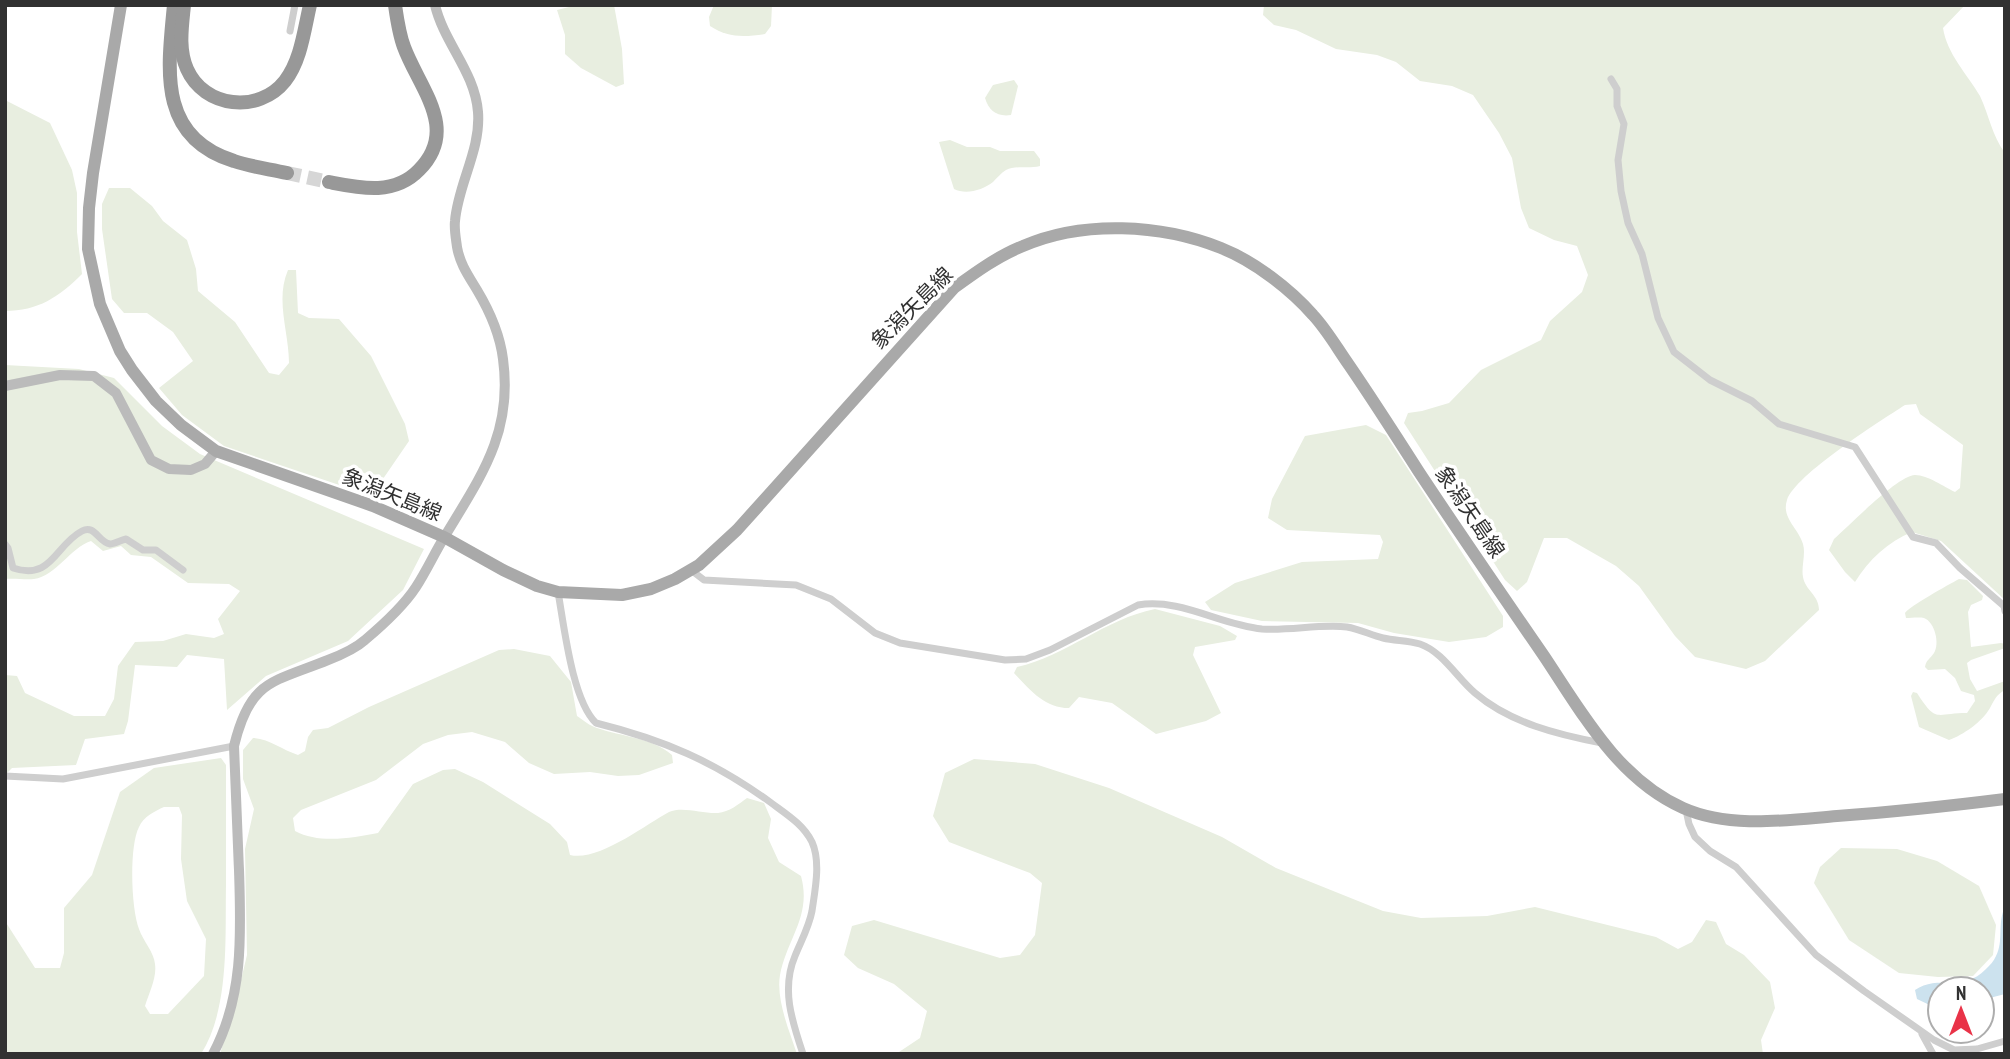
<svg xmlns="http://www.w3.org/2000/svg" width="2010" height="1059" font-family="'PT Sans Narrow','Noto Sans JP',sans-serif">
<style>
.green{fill:#e8eee0;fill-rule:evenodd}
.water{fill:#cce2ee}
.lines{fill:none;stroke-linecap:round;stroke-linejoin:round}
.highway-tunnel{stroke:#d6d6d6;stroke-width:14;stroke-dasharray:14 7;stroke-linecap:butt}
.street{stroke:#cecece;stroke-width:7}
.secondary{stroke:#bbb;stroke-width:10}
.primary{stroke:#a9a9a9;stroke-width:12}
.highway{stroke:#989898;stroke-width:14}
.labels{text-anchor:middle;stroke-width:7;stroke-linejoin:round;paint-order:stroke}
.street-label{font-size:21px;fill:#313131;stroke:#fff}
</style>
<rect width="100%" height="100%" fill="#fff"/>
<g class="green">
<path d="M 577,5 L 614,5 L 622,49 L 624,84 L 616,87 L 581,68 L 565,54 L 565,35 L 557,10 Z"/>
<path d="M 714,5 L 772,5 L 771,26 L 765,34 C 744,37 728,38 710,26 L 709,17 Z"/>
<path d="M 1264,5 L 1965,5 L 1943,28 C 1947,54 1967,74 1980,96 C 1989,115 1992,136 2005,153 L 2005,600 L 1941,541 L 1912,532 C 1888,542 1869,559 1855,582 L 1845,572 L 1829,550 L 1834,539 C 1850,525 1897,476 1915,475 C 1928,475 1944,487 1955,492 L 1960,488 L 1963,445 L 1920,414 L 1916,404 L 1905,405 C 1880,421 1795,475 1787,500 C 1781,518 1799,529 1803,544 C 1806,554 1801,567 1803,577 C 1805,590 1819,595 1819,610 L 1765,661 L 1746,669 L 1695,657 L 1675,636 L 1639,586 L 1616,566 L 1567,538 L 1544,538 L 1527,582 L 1517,591 L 1505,580 L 1404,423 L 1408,413 L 1422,411 L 1449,403 L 1481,370 L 1541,340 L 1550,321 L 1582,292 L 1588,275 L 1577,246 L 1554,240 L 1529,228 L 1521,208 L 1512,158 L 1499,133 L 1473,95 L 1452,86 L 1420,81 L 1396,62 L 1377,55 L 1336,49 L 1296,30 L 1274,25 L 1263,15 Z"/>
<path d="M 1014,80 L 1018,86 L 1011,115 C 997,117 989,111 985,98 L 993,85 Z"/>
<path d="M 5,100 L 50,123 L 72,170 L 77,193 L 77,232 L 82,274 C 59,297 38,311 5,311 Z"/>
<path d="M 950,140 L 967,147 L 990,147 L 1000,151 L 1034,151 L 1040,159 L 1040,166 C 1029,169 1016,165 1006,170 C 1001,173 997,178 993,182 C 983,190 966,195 954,189 L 939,142 Z"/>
<path d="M 109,188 L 130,188 L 152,206 L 163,221 L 187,240 L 196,269 L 198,291 L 235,322 L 269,373 L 279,375 L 289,363 C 289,332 275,300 288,270 L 296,270 L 298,313 L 309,318 L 339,319 L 371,356 L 405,424 L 409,441 L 374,492 L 363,493 L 224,446 L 182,415 L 159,388 L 193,361 L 173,332 L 147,313 L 124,313 L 112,299 L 102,229 L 102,204 Z"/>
<path d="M 5,365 L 79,369 L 114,378 L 162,426 L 200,454 L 424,549 L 403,590 L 348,641 L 266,676 L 227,710 L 224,659 L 187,655 L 177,667 L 135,665 L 128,721 L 124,734 L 85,739 L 76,765 L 12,768 L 5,775 L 5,675 L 17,676 L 25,693 L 74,716 L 105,716 L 114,699 L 118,666 L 135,642 L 163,641 L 186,634 L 214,638 L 224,634 L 218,619 L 240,591 L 229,584 L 188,583 L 151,557 L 131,555 L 121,546 L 103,551 L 91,541 C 70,548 56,576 34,579 C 25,580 15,578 5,579 Z"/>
<path d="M 1366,425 L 1386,435 L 1503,616 L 1503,627 L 1486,637 L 1449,642 L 1394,633 L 1358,623 L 1262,621 L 1211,610 L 1205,602 L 1235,583 L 1302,562 L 1378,559 L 1383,542 L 1380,535 L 1287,530 L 1268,518 L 1272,499 L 1305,436 Z"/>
<path d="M 1959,579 L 1967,580 L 1983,596 L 1982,600 L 1971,605 L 1968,612 L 1971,647 L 2001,643 L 2005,644 L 2005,648 L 1971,660 L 1967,663 L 1970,679 L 1977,691 L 2005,681 L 2005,690 C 1996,695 1995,699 1990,708 C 1982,722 1963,735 1949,740 L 1919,727 L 1911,696 L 1913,692 L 1917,693 C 1937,724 1935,713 1967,713 L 1975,701 L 1974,695 L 1961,691 L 1955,678 L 1945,669 L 1928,670 L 1925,667 C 1926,660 1930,659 1934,653 C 1940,644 1935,622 1924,618 C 1919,617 1911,618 1906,618 L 1905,613 C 1910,606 1948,585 1959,579 Z"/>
<path d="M 1155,609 L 1220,626 L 1237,636 L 1235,640 L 1195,647 L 1193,655 L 1221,713 L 1206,721 L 1156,734 L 1112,703 L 1079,697 L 1069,708 C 1045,708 1030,690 1014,673 L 1017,667 C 1066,656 1105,619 1155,609 Z"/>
<path d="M 514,649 L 550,656 L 571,682 L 577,716 C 583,720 590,726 597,728 C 622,737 651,737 672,755 L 673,763 L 639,775 L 618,776 L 590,772 L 554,774 L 529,763 L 505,742 L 472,732 L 448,735 L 423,744 L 376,780 L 301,810 L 293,818 L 295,831 C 319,844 352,838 378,833 L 413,784 L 443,770 L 455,769 L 483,782 L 550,824 L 567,842 L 570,855 C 598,862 645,825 669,812 C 683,806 703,814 718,813 C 729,812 739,804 747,798 L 764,803 L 771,819 L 768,838 L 779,862 L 801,876 C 812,916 787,938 780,975 C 776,1000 789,1030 797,1054 L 220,1054 L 236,1001 L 247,955 L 245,849 L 254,809 L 243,779 L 243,750 L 253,738 C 270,739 282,750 298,755 L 305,751 L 308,737 L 313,730 L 328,728 L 369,707 L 499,650 Z"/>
<path d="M 221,758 L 226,765 C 226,805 226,845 226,884 C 225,937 230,1008 201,1054 L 5,1054 L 5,921 L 35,968 L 60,968 L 64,953 L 64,908 L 92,875 L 120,792 L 154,768 ZM 164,807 L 179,807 L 182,815 L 181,859 L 187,901 L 206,939 L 204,976 L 168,1014 L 150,1014 L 145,1006 C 149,993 157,978 155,964 C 154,952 143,941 139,929 C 131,909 129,846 139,827 C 143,817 155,811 164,807 Z"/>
<path d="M 974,759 L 1035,764 L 1109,788 L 1222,837 L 1276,868 L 1383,911 L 1421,918 L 1487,916 L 1535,907 L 1656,937 L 1678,949 L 1692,942 L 1706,920 L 1716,922 L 1726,944 L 1744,955 L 1770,982 L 1775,1008 L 1761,1040 L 1763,1054 L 896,1054 L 920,1038 L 927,1011 L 894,984 L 858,968 L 844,955 L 852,926 L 874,920 L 1000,958 L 1020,955 L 1035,935 L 1042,883 L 1030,873 L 949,842 L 933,816 L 945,773 Z"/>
<path d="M 1841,848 L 1897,849 L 1937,861 L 1979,886 L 1996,925 L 1993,955 L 1973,976 L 1938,977 L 1899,973 L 1849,940 L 1814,883 L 1820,867 Z"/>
</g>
<path class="water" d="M 2005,907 L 2005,994 L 1982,1000 L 1982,989 L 1940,989 L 1940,1010 L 1917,999 L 1915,990 C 1938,974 1963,993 1986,969 C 1990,965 1994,961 1996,956 C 2004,941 1997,923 2005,907 Z"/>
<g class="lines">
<path class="highway-tunnel" d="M 287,173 L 329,182"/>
<g class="street">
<path d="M 290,31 L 295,5"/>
<path d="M 1611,79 L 1617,89 L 1617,106 L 1624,124 L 1618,160 L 1621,191 L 1628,223 L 1642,254 L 1658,318 L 1674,352 L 1710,380 L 1752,401 L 1779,424 L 1855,447 L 1913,537 L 1936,543 L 1960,568 L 2004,606 L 2005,611"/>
<path d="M 5,544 L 8,548 L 13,568 C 52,581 55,545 82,531 C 95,524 98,542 110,544 C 114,544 121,540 126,539 L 143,550 L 156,550 L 183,570"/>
<path d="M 691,570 L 704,580 L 796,585 L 831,599 L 875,633 L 900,643 L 1005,660 L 1026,659 L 1050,650 L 1138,605 C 1181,598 1220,625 1262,629 C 1290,631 1319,624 1347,627 C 1359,629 1371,635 1383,638 C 1395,641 1408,640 1420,644 C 1443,652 1457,678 1475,693 C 1510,723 1559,735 1602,743"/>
<path d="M 558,592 C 564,625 572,700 596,723 C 664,740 713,761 770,802 C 786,814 803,824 812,842 C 821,862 815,890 812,911 C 809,927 801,941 795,956 C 781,989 792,1021 803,1054"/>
<path d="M 5,776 L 63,779 L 234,746"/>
<path d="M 1686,810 L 1689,824 L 1695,837 L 1710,851 L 1736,867 L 1816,955 L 1864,991 L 1934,1040 L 1954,1050 L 1977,1049 L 2005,1041"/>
<path d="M 1922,1034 L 1933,1054"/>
</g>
<g class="secondary">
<path d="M 5,386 L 60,375 L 94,376 L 116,393 L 151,460 L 169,469 L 191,470 L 205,464 L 216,451"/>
<path d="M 213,1054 C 244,996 241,933 239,870 C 237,829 236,788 234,746 C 250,680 271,683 328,660 C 341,655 355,649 365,640 C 384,624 403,607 416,587 C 427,570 435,552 445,536 C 481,476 513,433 503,359 C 500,335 489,310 477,290 C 468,275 460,264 457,247 C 456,239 454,229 455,221 C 458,184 481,150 478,112 C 475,72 444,43 435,5"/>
</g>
<path class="primary" d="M 121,5 L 93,173 L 89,208 L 88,249 L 100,304 L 120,351 L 132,370 L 156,401 L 181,425 L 216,451 L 373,506 L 444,537 L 503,570 L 537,586 L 558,592 L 622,595 L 651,589 L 675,579 L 699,565 L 737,530 L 954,288 C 976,272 998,256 1023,246 C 1083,220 1161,224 1221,248 C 1254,261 1290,289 1313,315 C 1327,330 1337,348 1349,365 C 1373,400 1396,436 1419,472 C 1460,534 1502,595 1544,656 C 1582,713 1618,779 1683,808 C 1730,829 1788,820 1837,816 C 1893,812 1949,806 2005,799"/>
<g class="highway">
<path d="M 174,5 C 168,69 157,137 234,161 C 251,167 270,169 287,173"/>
<path d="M 184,5 C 182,26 178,49 187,69 C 204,108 259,114 285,81 C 301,60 304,31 310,5"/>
<path d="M 329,182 C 360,188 394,196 419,170 C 460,129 419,88 404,47 C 399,34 397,19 395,5"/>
</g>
</g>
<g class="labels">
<g class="street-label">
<text transform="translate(912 308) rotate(-45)" y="7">象潟矢島線</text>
<text transform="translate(392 495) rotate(22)" y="7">象潟矢島線</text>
<text transform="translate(1470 512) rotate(56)" y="7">象潟矢島線</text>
</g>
</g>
<rect width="2010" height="1059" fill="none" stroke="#313131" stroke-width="14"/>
<g transform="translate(1961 1010)"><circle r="33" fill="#ffffff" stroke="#adadad" stroke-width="2"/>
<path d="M0-5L12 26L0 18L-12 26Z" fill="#e93348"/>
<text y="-10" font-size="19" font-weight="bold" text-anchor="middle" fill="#313131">N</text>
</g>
</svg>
